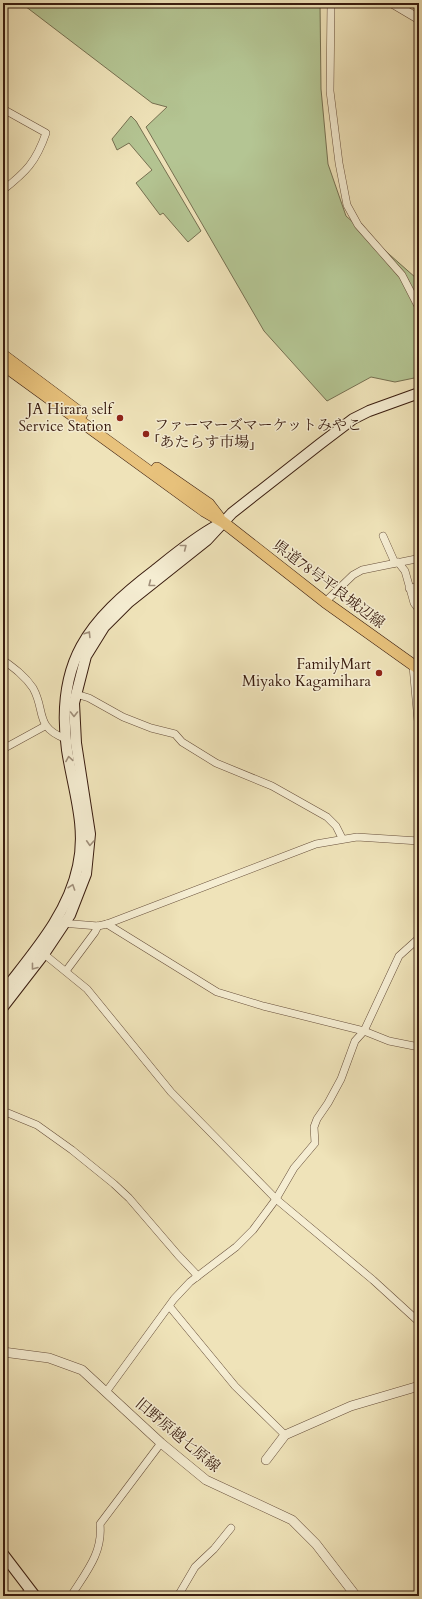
<svg xmlns="http://www.w3.org/2000/svg" width="422" height="1599" font-family="Cardo,'Noto Serif JP',serif">
<style>
.green{fill:#b4c593;stroke:#767051}
.lines{fill:none;stroke-linecap:round;stroke-linejoin:round}
.minor-casing{stroke:#664e3a;stroke-width:8}
.tertiary-casing{stroke:#664e3a;stroke-width:10}
.secondary-casing{stroke:#391c0f;stroke-width:12}
.primary-casing{stroke:#391c0f;stroke-width:12}
.minor{stroke:#f5edd2;stroke-width:7}
.tertiary{stroke:#f5edd2;stroke-width:9}
.secondary{stroke:#f5edd2;stroke-width:10}
.primary{stroke:#e8c27c;stroke-width:11}
.oneway{stroke:#a08f7a}
.poi-dot{fill:#8f2418;stroke:#f5edd2;stroke-width:1.5}
.labels{text-anchor:middle;stroke-width:3;stroke-linejoin:round;paint-order:stroke}
.poi-label{font-size:15px;fill:#391c0f;stroke:#f5edd2;text-anchor:end}
.street-label{font-size:15px;fill:#391c0f;stroke:#f5edd2}
</style>
<rect width="100%" height="100%" fill="#efe3b9"/>
<filter id="stains"><feTurbulence type="fractalNoise" baseFrequency=".005" numOctaves="4"/><feColorMatrix values="0 0 0 0 .2 0 0 0 0 .09 0 0 0 0 .02 0 0 0 .5 -.17"/></filter>
<radialGradient id="worn" r=".72"><stop offset=".6" stop-color="#630" stop-opacity="0"/><stop offset="1" stop-color="#630" stop-opacity=".3"/></radialGradient>
<g class="green">
<path d="M 21,3 L 320,3 L 321,89 L 328,164 L 346,216 L 416,278 L 419,284 L 419,377 L 395,382 L 371,377 L 327,401 L 264,331 L 146,127 L 167,107 L 152,103 Z"/>
<path d="M 131,116 L 136,121 L 201,231 L 188,242 L 163,213 L 160,215 L 136,183 L 152,170 L 129,143 L 117,150 L 112,139 Z"/>
</g>
<g class="lines">
<defs>
<g id="minor">
<path d="M 331,3 L 330,91 L 339,163 L 347,205 L 358,225 L 402,275 L 419,308"/>
<path d="M 3,109 L 46,133 C 36,162 26,172 3,190"/>
<path d="M 383,536 L 395,563"/>
<path d="M 398,562 L 405,571 L 414,603 L 419,610"/>
<path d="M 409,588 L 419,587"/>
<path d="M 325,602 L 353,575 L 362,570 L 416,559 L 419,556"/>
<path d="M 3,660 C 14,668 25,676 33,688 C 46,711 34,727 66,739"/>
<path d="M 76,694 L 89,698 L 123,717 L 151,728 L 175,734 L 182,742 L 216,763 L 272,786 L 327,817 L 336,826 L 342,838"/>
<path d="M 3,749 L 45,726"/>
<path d="M 61,923 L 98,926 L 107,924 L 316,844 L 357,837 L 419,841"/>
<path d="M 107,924 L 217,992 L 263,1006 L 364,1031 L 389,1041 L 419,1047"/>
<path d="M 44,954 L 87,989 L 171,1092 L 276,1199 L 373,1280 L 419,1322"/>
<path d="M 66,971 L 95,932 L 98,926"/>
<path d="M 3,1111 L 37,1125 L 72,1150 L 114,1184 L 129,1198 L 178,1255 L 195,1273 L 197,1277"/>
<path d="M 170,1307 L 235,1386 L 285,1435"/>
<path d="M 106,1392 L 174,1299 L 190,1282 L 236,1247 L 253,1230 L 276,1199 L 294,1168 L 310,1149 L 315,1143 L 314,1127 L 317,1119 L 328,1103 L 341,1079 L 355,1041 L 364,1031 L 399,956 L 419,938"/>
<path d="M 71,1596 C 86,1572 103,1553 100,1524 L 161,1443"/>
<path d="M 178,1596 L 195,1567 L 214,1549 L 231,1528"/>
</g>
<g id="tertiary">
<path d="M 392,3 L 419,19"/>
<path d="M 414,666 L 419,721"/>
<path d="M 3,1352 L 49,1358 L 82,1370 L 161,1443 L 206,1480 L 292,1520 L 316,1544 L 356,1596"/>
<path d="M 266,1460 L 285,1435 L 351,1406 L 419,1386"/>
<path d="M 23,1596 L 31,1592"/>
</g>
<g id="secondary">
<path d="M 3,992 C 32,954 68,915 78,866 C 87,827 73,789 67,750 C 55,662 88,621 155,570 C 175,554 194,538 216,526"/>
<path d="M 3,1007 L 44,954 L 70,915 L 86,874 L 90,834 L 76,743 L 74,703 L 86,656 L 104,627 L 129,602 L 207,540 L 232,513 L 320,444 L 353,419 L 369,411 L 419,393"/>
<path d="M 3,1554 L 35,1596"/>
</g>
<g id="primary">
<path d="M 3,355 L 82,414"/>
<path d="M 3,365 L 204,511 L 223,522 L 325,602 L 419,669"/>
<path d="M 157,468 L 209,504 L 219,517"/>
</g>
</defs>
<use href="#minor" class="minor-casing"/>
<use href="#tertiary" class="tertiary-casing"/>
<use href="#secondary" class="secondary-casing"/>
<use href="#primary" class="primary-casing"/>
<use href="#minor" class="minor"/>
<use href="#tertiary" class="tertiary"/>
<use href="#secondary" class="secondary"/>
<use href="#primary" class="primary"/>
</g>
<defs><path id="oneway-chevron" d="M-2-3.5L2.5 0L-2 3.5" fill="none" stroke-width="1.6" stroke-linecap="round" stroke-linejoin="round"/></defs>
<g class="oneway">
<use href="#oneway-chevron" transform="translate(184 547) rotate(-38)"/>
<use href="#oneway-chevron" transform="translate(151 584) rotate(142)"/>
<use href="#oneway-chevron" transform="translate(88 634) rotate(-58)"/>
<use href="#oneway-chevron" transform="translate(74 714) rotate(90)"/>
<use href="#oneway-chevron" transform="translate(69 759) rotate(-99)"/>
<use href="#oneway-chevron" transform="translate(90 843) rotate(93)"/>
<use href="#oneway-chevron" transform="translate(72 887) rotate(-71)"/>
<use href="#oneway-chevron" transform="translate(34 967) rotate(128)"/>
</g>
<g class="poi-dot">
<circle cx="120" cy="418" r="4"/>
<circle cx="146" cy="434" r="4"/>
<circle cx="379" cy="673" r="4"/>
</g>
<g class="labels">
<g class="poi-label">
<text x="112" y="414">JA Hirara self<tspan x="112" dy="17">Service Station</tspan></text>
<text x="154" y="430" text-anchor="start">ファーマーズマーケットみやこ<tspan x="154" dy="17">「あたらす市場」</tspan></text>
<text x="371" y="669">FamilyMart<tspan x="371" dy="17">Miyako Kagamihara</tspan></text>
</g>
<g class="street-label">
<text transform="translate(329 584) rotate(37)" y="5">県道78号平良城辺線</text>
<text transform="translate(178 1435) rotate(40)" y="5">旧野原越七原線</text>
</g>
</g>
<rect width="422" height="1599" fill="none" stroke="#efe3b9" stroke-width="16"/>
<rect x="4" y="4" width="414" height="1591" fill="none" stroke="#391c0f" stroke-width="2"/>
<rect x="8" y="8" width="406" height="1583" fill="none" stroke="#391c0f"/>
<rect width="100%" height="100%" filter="url(#stains)"/>
<rect width="100%" height="100%" fill="url(#worn)"/>
</svg>
